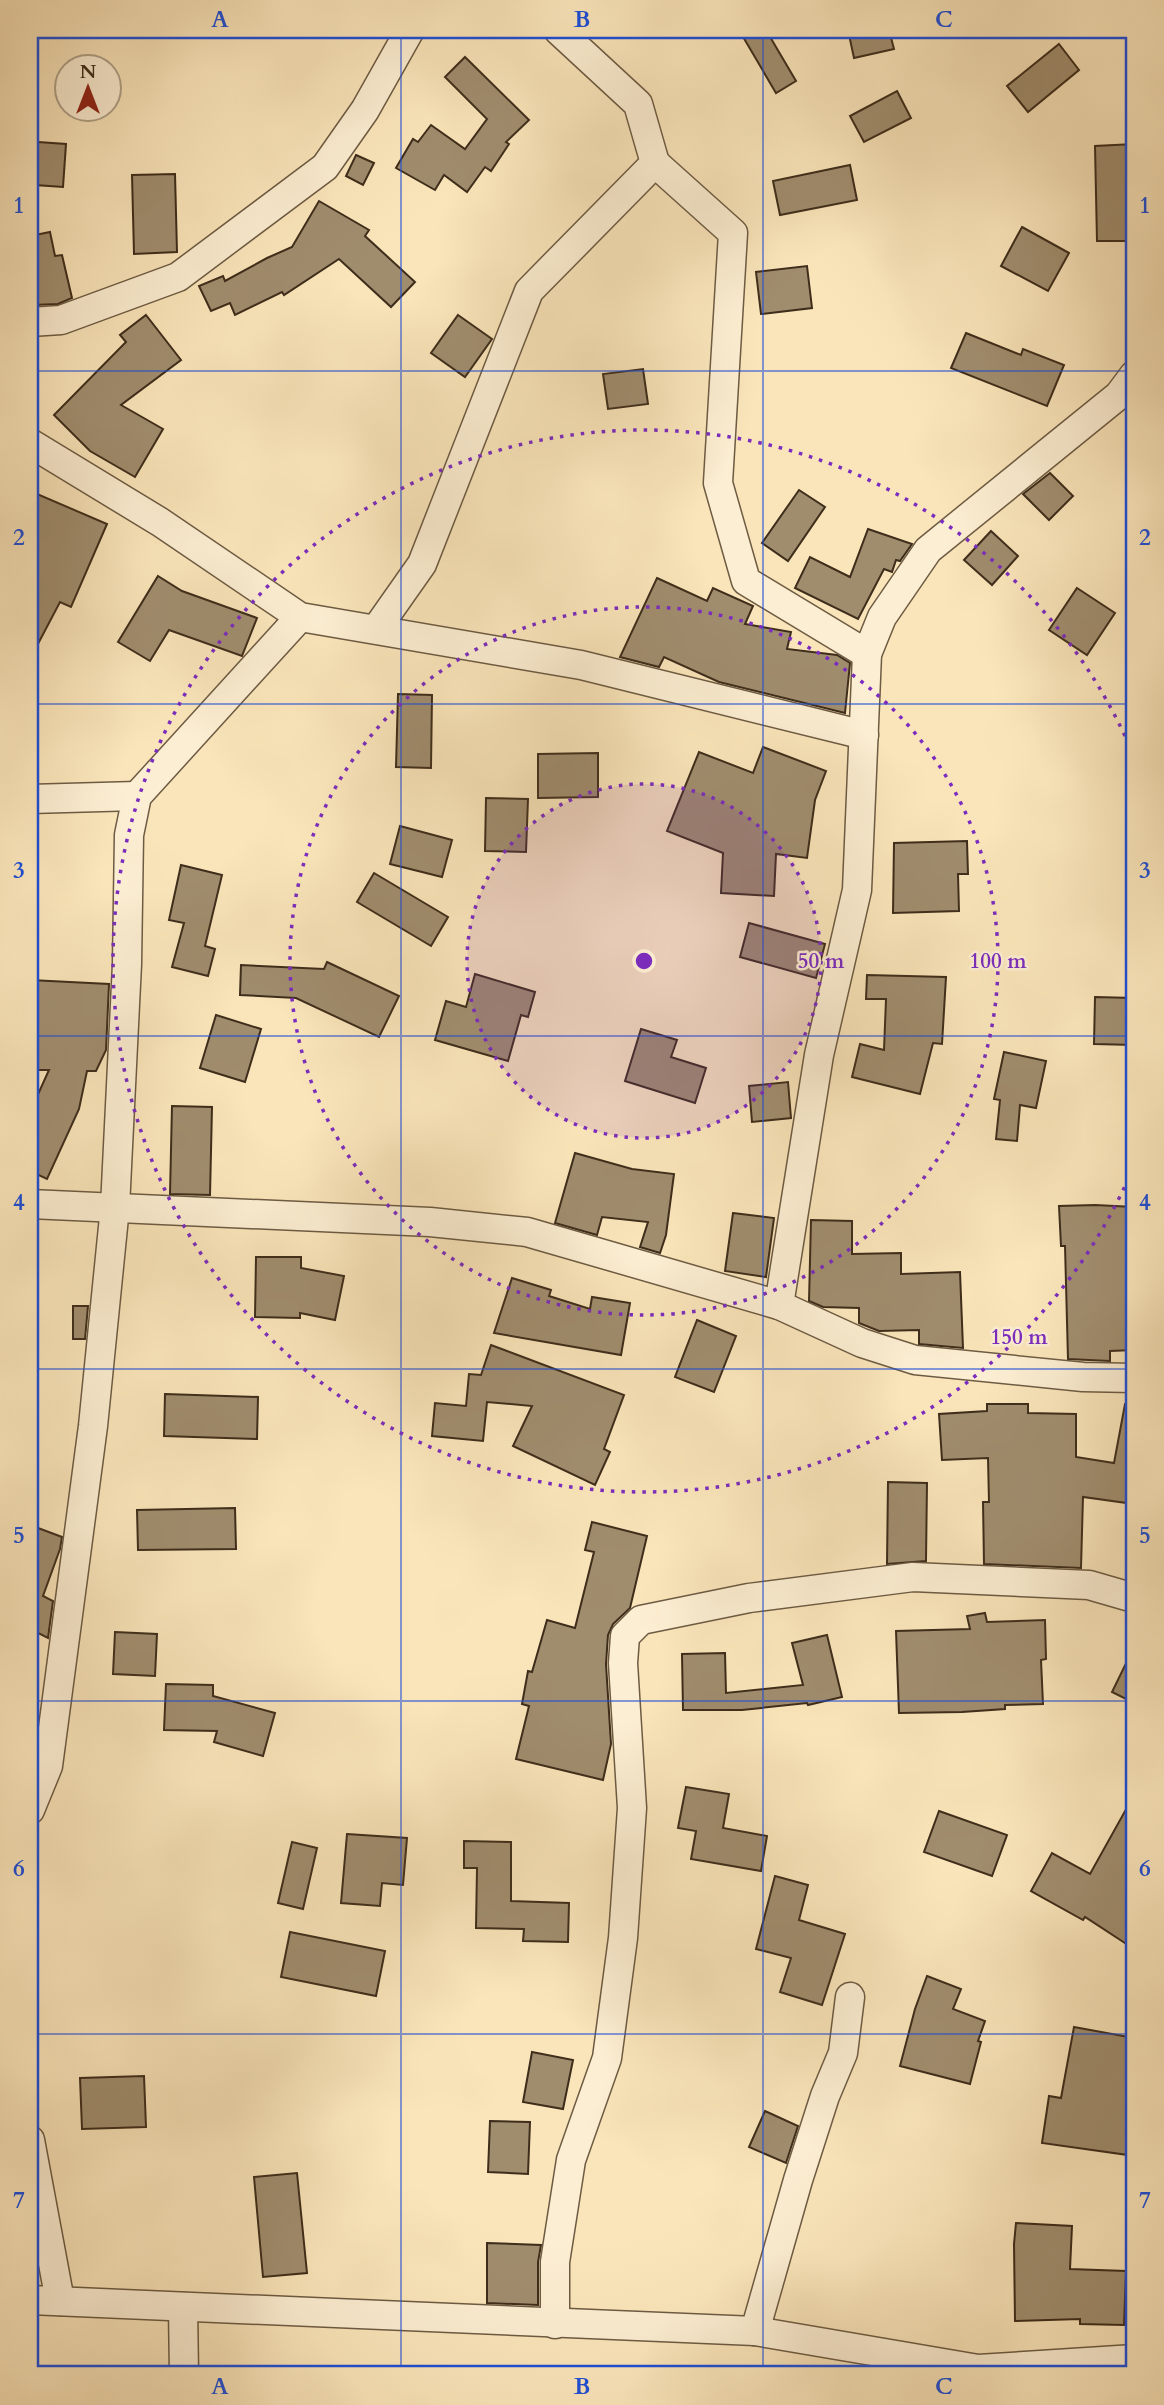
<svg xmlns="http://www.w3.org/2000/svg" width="1164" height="2405" font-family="Cardo,serif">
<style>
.building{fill:#a08d6e;stroke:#3e2d1b;stroke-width:2}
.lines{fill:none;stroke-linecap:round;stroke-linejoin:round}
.minor-casing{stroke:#6d5b43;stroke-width:31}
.minor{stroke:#fceed2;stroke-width:28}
.grid{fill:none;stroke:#1d4ed8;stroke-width:2;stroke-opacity:0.55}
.ring{fill:none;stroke:#7b2cbf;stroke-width:3.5;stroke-dasharray:3.5 7}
.centre{fill:#7b2cbf;stroke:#fceed2;stroke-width:3.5}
.ring-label{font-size:21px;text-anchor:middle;font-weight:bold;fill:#7b2cbf;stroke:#fceed2;stroke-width:5;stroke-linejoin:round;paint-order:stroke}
.neatline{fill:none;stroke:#1d4ed8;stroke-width:2.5}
.grid-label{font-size:23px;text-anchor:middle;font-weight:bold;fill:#1d4ed8}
</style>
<rect width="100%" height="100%" fill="#fae5ba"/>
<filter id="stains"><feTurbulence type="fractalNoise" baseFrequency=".00286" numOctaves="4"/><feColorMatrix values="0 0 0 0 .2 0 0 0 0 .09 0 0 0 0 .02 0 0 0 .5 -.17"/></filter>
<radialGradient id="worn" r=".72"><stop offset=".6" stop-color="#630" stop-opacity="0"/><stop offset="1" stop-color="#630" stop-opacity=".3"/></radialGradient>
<g class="building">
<path d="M 739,30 L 766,30 L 796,81 L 776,93 Z"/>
<path d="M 848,30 L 889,30 L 894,49 L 854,58 Z"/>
<path d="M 1059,44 L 1079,70 L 1028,112 L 1007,86 Z"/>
<path d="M 465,57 L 529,120 L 506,142 L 509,144 L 491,171 L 485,167 L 467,192 L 444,175 L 435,190 L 396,168 L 413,139 L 418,142 L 431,125 L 465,149 L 487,119 L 445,77 Z"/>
<path d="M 897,91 L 911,118 L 864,142 L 850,116 Z"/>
<path d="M 38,142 L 66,144 L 63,187 L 35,185 Z"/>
<path d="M 1134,144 L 1134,241 L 1097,241 L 1095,146 Z"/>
<path d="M 356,155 L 374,163 L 363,185 L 346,176 Z"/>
<path d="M 850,165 L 857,200 L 780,215 L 773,181 Z"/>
<path d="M 175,174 L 177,252 L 134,254 L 132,175 Z"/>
<path d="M 319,201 L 369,230 L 365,236 L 415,282 L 391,307 L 339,259 L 284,295 L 282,292 L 235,315 L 230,303 L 211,311 L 199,286 L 223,276 L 225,281 L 267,258 L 292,247 Z"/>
<path d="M 1022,227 L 1069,253 L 1048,291 L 1001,266 Z"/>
<path d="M 50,232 L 55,256 L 62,255 L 72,298 L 58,304 L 33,305 L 30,289 L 30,236 Z"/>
<path d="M 807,266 L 812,308 L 761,314 L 756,272 Z"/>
<path d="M 146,315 L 181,360 L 121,405 L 163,429 L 135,477 L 90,451 L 54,415 L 126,342 L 120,335 Z"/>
<path d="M 458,315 L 492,339 L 465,377 L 431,353 Z"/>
<path d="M 966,333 L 1021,355 L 1023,349 L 1064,365 L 1047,406 L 951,368 Z"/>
<path d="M 643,369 L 648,404 L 608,409 L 603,374 Z"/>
<path d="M 1050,473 L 1073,496 L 1049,520 L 1023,494 Z"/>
<path d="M 799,490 L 825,507 L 788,561 L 762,543 Z"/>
<path d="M 30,491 L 107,524 L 71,607 L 60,602 L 30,659 Z"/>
<path d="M 868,529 L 912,544 L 900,561 L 896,560 L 892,572 L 884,569 L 858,619 L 795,588 L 810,557 L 850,577 Z"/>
<path d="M 991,531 L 1018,556 L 992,585 L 964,560 Z"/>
<path d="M 158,576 L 182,591 L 257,618 L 242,656 L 169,630 L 150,661 L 118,642 Z"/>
<path d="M 657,578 L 707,601 L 713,588 L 753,606 L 745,624 L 791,632 L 787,649 L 837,655 L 850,663 L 845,713 L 719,682 L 664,657 L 659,667 L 620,657 Z"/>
<path d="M 1077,588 L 1115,613 L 1087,655 L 1049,630 Z"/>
<path d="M 398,694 L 432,695 L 431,768 L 396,767 Z"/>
<path d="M 763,747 L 826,771 L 815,800 L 807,858 L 776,854 L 774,896 L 721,893 L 723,853 L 667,831 L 699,752 L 753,773 Z"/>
<path d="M 598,753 L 598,797 L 538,798 L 538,754 Z"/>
<path d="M 486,798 L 528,799 L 526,852 L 485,851 Z"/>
<path d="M 400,826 L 452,840 L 442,877 L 390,864 Z"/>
<path d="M 967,841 L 968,874 L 958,874 L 959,911 L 893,913 L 894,843 Z"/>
<path d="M 181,865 L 222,875 L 205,946 L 215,949 L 208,976 L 172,967 L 184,923 L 169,920 Z"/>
<path d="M 374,873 L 448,917 L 431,946 L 357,902 Z"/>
<path d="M 749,923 L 825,944 L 816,978 L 740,957 Z"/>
<path d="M 327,962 L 399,996 L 379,1037 L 296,998 L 240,995 L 241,965 L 324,969 Z"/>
<path d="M 475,974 L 535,992 L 528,1017 L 521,1015 L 508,1061 L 435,1040 L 446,1001 L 466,1007 Z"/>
<path d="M 867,975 L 946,977 L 942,1044 L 933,1043 L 920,1094 L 852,1077 L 860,1044 L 884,1050 L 886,999 L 866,999 Z"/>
<path d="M 30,980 L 109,984 L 106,1050 L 96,1071 L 87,1071 L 79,1109 L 47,1179 L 30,1171 L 30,1112 L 49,1070 L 30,1070 Z"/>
<path d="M 1095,997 L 1134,998 L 1134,1045 L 1094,1044 Z"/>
<path d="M 216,1015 L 261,1029 L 245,1082 L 200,1068 Z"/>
<path d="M 641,1029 L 677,1040 L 671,1057 L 706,1068 L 695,1103 L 625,1081 Z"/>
<path d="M 1004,1052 L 1046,1061 L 1036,1108 L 1020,1105 L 1017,1141 L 996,1139 L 1000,1100 L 994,1099 Z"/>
<path d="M 788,1082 L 791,1118 L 752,1122 L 749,1086 Z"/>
<path d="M 172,1106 L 212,1107 L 210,1195 L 170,1194 Z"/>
<path d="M 575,1153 L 632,1169 L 674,1174 L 666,1235 L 660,1253 L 640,1247 L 648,1222 L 602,1217 L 597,1235 L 555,1223 Z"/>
<path d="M 1095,1205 L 1134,1207 L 1134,1350 L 1110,1351 L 1110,1361 L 1068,1359 L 1065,1246 L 1061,1246 L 1059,1206 Z"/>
<path d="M 733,1213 L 774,1218 L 766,1277 L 725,1271 Z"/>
<path d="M 811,1220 L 852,1221 L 852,1254 L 901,1253 L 901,1274 L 960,1272 L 963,1348 L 919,1344 L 919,1330 L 879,1331 L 859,1323 L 859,1308 L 823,1307 L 809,1301 Z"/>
<path d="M 256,1257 L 301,1257 L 301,1268 L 344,1276 L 335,1320 L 300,1313 L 300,1318 L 255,1317 Z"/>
<path d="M 512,1278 L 551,1290 L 549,1296 L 590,1309 L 592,1297 L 630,1303 L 621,1355 L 494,1333 Z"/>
<path d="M 73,1306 L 88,1306 L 85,1339 L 73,1339 Z"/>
<path d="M 697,1320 L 736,1336 L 714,1392 L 675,1377 Z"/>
<path d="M 491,1345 L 624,1395 L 604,1449 L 610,1452 L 595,1485 L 513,1446 L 532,1406 L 487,1402 L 483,1441 L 432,1436 L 435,1403 L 466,1406 L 469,1374 L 481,1375 Z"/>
<path d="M 165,1394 L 258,1397 L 257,1439 L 164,1436 Z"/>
<path d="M 987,1404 L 1028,1404 L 1028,1413 L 1076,1414 L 1076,1457 L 1114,1463 L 1125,1404 L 1134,1405 L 1134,1504 L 1083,1497 L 1081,1568 L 984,1564 L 983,1502 L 989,1502 L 988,1458 L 942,1460 L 939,1414 L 987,1411 Z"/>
<path d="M 888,1482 L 927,1483 L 926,1561 L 887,1564 Z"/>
<path d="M 235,1508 L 236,1549 L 138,1550 L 137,1510 Z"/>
<path d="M 592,1522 L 647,1536 L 630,1608 L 613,1624 L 608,1635 L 606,1664 L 611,1744 L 603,1780 L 516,1759 L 529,1706 L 522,1704 L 528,1671 L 532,1672 L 547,1620 L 575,1628 L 594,1552 L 585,1550 Z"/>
<path d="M 30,1525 L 62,1537 L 60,1549 L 43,1596 L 53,1601 L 48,1638 L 30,1629 Z"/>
<path d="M 985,1613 L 987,1622 L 1045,1620 L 1046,1659 L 1041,1660 L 1043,1704 L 1005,1705 L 1005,1709 L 962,1712 L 899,1713 L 896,1631 L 970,1629 L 967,1616 Z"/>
<path d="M 115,1632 L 157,1634 L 155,1676 L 113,1674 Z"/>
<path d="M 827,1635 L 842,1697 L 808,1705 L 807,1703 L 742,1710 L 683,1710 L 682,1654 L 725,1653 L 726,1693 L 803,1685 L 792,1643 Z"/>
<path d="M 1134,1647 L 1134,1703 L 1112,1692 Z"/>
<path d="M 166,1684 L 213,1685 L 213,1696 L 275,1713 L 263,1756 L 214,1742 L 217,1731 L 164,1730 Z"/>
<path d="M 686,1787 L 729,1794 L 723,1828 L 767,1836 L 761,1871 L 691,1859 L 696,1831 L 678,1828 Z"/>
<path d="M 1134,1795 L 1134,1949 L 1085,1917 L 1083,1920 L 1031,1891 L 1052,1853 L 1090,1874 Z"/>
<path d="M 939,1811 L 1007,1835 L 992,1876 L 924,1852 Z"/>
<path d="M 347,1834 L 407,1838 L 403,1885 L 382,1883 L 380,1906 L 341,1903 Z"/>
<path d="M 464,1841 L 511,1842 L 511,1901 L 569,1903 L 568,1942 L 523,1941 L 524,1929 L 476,1928 L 477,1868 L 464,1868 Z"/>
<path d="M 292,1842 L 317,1848 L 303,1909 L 278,1903 Z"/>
<path d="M 775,1876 L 808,1885 L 799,1920 L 845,1934 L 822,2005 L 780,1992 L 791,1958 L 756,1949 Z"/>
<path d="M 290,1932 L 385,1951 L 376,1996 L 281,1977 Z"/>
<path d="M 927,1976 L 961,1989 L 953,2009 L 985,2021 L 978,2041 L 981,2042 L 970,2084 L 900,2066 L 915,2009 Z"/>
<path d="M 1074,2027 L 1134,2038 L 1134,2109 L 1128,2155 L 1042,2143 L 1049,2096 L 1061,2098 Z"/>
<path d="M 532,2052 L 573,2060 L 563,2109 L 523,2102 Z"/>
<path d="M 144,2076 L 146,2127 L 82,2129 L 80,2078 Z"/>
<path d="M 765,2111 L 798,2126 L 786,2163 L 749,2147 Z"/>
<path d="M 490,2121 L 530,2122 L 528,2174 L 488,2172 Z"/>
<path d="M 297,2173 L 307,2273 L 263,2277 L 254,2177 Z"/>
<path d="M 1016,2223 L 1072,2226 L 1070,2269 L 1126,2271 L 1124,2325 L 1080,2324 L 1080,2319 L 1015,2321 L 1014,2244 Z"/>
<path d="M 487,2243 L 541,2245 L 538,2262 L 538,2305 L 487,2303 Z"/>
</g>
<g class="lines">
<defs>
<g id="minor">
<path d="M 655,163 L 733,233 L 718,483 L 746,581 L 867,654"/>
<path d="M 30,322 L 61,320 L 178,277 L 325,167 L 365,110 L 410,30"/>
<path d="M 30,443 L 160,522 L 300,617 L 581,665 L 864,735"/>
<path d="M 377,628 L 422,564 L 529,291 L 655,163 L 638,104 L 558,30"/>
<path d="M 30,799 L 137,796"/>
<path d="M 30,1204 L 430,1222 L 527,1232 L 779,1305 L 862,1343 L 915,1360 L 1083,1377 L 1134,1378"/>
<path d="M 779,1305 L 819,1055 L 857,890 L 867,654 L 882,617 L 928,550 L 1119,395 L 1134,375"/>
<path d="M 30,1810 L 48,1766 L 93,1426 L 115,1207 L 127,964 L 129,835 L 137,796 L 300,617"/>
<path d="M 30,2140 L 60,2301"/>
<path d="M 30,2300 L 755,2331 L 978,2369 L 1134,2359"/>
<path d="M 183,2307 L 184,2375"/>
<path d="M 555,2324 L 555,2262 L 571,2160 L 607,2058 L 623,1938 L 632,1808 L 623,1663 L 625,1636 L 641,1620 L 749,1598 L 913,1577 L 1089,1585 L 1134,1598"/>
<path d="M 755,2331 L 798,2180 L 825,2096 L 843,2053 L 850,1997"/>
</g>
</defs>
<use href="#minor" class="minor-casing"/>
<use href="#minor" class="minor"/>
</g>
<path class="grid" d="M 401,30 L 401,2375M 763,30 L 763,2375M 30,371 L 1134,371M 30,704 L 1134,704M 30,1036 L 1134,1036M 30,1369 L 1134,1369M 30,1701 L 1134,1701M 30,2034 L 1134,2034"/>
<circle cx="644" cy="961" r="177" fill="#7b2cbf" fill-opacity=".12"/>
<g class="ring">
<circle cx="644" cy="961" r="177"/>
<circle cx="644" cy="961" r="354"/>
<path d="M1133 1168A531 531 0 1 1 1133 754"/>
</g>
<circle cx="644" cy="961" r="10" class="centre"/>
<g class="ring-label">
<text x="821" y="968">50 m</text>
<text x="998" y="968">100 m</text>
<text x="1019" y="1344">150 m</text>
</g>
<rect width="1164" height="2405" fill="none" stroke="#fae5ba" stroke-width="77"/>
<g transform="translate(88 88)"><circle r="33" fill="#fceed2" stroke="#b0a189" stroke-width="2"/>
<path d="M0-5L12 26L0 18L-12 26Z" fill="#8f2418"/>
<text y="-10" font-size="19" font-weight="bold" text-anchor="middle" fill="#3e2d1b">N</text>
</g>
<rect x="38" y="38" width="1088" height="2328" class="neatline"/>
<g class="grid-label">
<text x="220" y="27">A</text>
<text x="582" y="27">B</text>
<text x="944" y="27">C</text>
<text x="19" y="213">1</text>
<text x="1145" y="213">1</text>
<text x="19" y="545">2</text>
<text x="1145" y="545">2</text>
<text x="19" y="878">3</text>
<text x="1145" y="878">3</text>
<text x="19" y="1210">4</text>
<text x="1145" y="1210">4</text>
<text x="19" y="1543">5</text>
<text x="1145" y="1543">5</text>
<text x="19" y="1876">6</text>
<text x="1145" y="1876">6</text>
<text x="19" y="2208">7</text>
<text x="1145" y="2208">7</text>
<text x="220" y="2394">A</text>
<text x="582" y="2394">B</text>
<text x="944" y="2394">C</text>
</g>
<rect width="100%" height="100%" filter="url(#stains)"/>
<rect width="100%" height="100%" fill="url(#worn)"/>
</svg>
